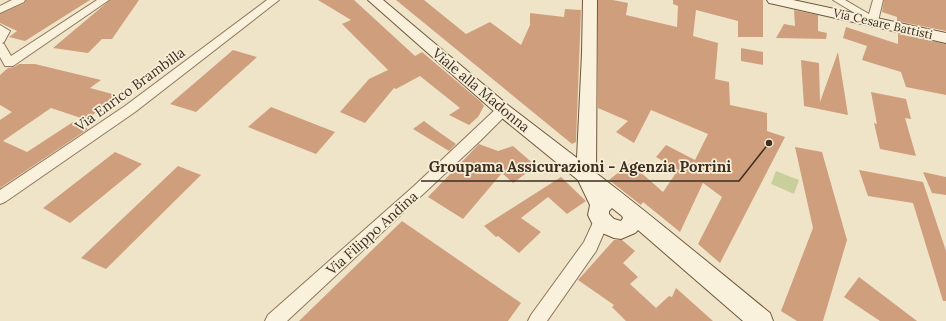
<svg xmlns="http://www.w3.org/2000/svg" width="946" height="321" font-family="Lora,serif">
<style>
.green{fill:#c9cf9b}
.building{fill:#cf9f7d}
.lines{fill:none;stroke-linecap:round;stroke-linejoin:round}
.street-casing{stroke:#8d765c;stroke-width:2}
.secondary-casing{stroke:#6f573f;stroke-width:2}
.street{fill:#faf1dc;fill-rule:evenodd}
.secondary{fill:#faf1dc;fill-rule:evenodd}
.labels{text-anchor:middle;stroke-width:3.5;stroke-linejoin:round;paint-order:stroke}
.far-street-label{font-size:12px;fill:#3d2e20;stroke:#f7eed8}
.street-label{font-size:14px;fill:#3d2e20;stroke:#f7eed8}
.leader{fill:none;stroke:#3d2e20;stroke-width:1.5}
.callout-dot{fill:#3d2e20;stroke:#f7eed8;stroke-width:1.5}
.callout-label{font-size:15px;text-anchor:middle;font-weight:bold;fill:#3d2e20;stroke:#f7eed8;stroke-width:3.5;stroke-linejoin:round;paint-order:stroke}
</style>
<rect width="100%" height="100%" fill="#f0e4c8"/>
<path class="green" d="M 776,171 L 799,180 L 794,194 L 771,184 Z"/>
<g class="building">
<path d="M 26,0 L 90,0 L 25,41 L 9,37 L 17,31 L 0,23 L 0,14 L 25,3 Z"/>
<path d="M 110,0 L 139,0 L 112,39 L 102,39 L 88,53 L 53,48 Z"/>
<path d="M 318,0 L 354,0 L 415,56 L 422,52 L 481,102 L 484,106 L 478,117 L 469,125 L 449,115 L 460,108 L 420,76 L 396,89 L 394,88 L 365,123 L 340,112 L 369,79 L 388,70 L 342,24 L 351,20 Z"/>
<path d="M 396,0 L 424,0 L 466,34 L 490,22 L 521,45 L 530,25 L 530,13 L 564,17 L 565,9 L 581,10 L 576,142 L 572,144 Z"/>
<path d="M 598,0 L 613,0 L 628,3 L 626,15 L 677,27 L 678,6 L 673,4 L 673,0 L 763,0 L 763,37 L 738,37 L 738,21 L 696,10 L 693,36 L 718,43 L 715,79 L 729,82 L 730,105 L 767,113 L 767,131 L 785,137 L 720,263 L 698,244 L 722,197 L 703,183 L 680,232 L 643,202 L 641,205 L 609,180 L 630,163 L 663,192 L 678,170 L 656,157 L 666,145 L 695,160 L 708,134 L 651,110 L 634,143 L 616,132 L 628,121 L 598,108 Z"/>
<path d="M 884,0 L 946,0 L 946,31 L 897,21 L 897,17 L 882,12 Z"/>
<path d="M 794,10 L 818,15 L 818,31 L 827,33 L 826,39 L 776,38 L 784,24 L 795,26 Z"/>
<path d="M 846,27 L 898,44 L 898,34 L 946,44 L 946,95 L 906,87 L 901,72 L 862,60 L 867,46 L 843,38 Z"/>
<path d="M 741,48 L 763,52 L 763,65 L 741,61 Z"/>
<path d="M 233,50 L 257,57 L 196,112 L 170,104 Z"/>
<path d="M 838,52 L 848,115 L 804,106 L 801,60 L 819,63 L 820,102 Z"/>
<path d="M 19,64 L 35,64 L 101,80 L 90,88 L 116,95 L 87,120 L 51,108 L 3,141 L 27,152 L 73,122 L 88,129 L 0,188 L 0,120 L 12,112 L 0,105 L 0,75 L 8,68 L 14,67 Z"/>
<path d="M 871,92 L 906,99 L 911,119 L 905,118 L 916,156 L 880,149 L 874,123 L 877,124 Z"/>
<path d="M 271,107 L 335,132 L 316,154 L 248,127 Z"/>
<path d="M 424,121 L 436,130 L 456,144 L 449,151 L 413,129 Z"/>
<path d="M 479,144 L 498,151 L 513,146 L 536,166 L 513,183 L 502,173 L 463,219 L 428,197 Z"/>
<path d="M 795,147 L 822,152 L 847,240 L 823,321 L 797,321 L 781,311 L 813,228 Z"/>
<path d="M 115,152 L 142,164 L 70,223 L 43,208 Z"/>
<path d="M 178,166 L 201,175 L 106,269 L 81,258 Z"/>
<path d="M 859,170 L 923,182 L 946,251 L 946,301 L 943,301 L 913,203 L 868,196 Z"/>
<path d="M 923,172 L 946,177 L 946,195 L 932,193 Z"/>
<path d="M 561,177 L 586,201 L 567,214 L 548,197 L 521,218 L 541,232 L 519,253 L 498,236 L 496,237 L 484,226 Z"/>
<path d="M 402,221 L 521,303 L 508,321 L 299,321 Z"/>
<path d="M 614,240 L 622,240 L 635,251 L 623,263 L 638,277 L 630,284 L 656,308 L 669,296 L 672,297 L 676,288 L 713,321 L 626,321 L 612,307 L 614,305 L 578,280 Z"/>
<path d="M 859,277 L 917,321 L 880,321 L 844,297 Z"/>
</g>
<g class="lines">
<defs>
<g id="street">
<path d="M 12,0 L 25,0 L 24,2 L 0,13 L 0,6 Z"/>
<path d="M 97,0 L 109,0 L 13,66 L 5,66 L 0,57 L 0,25 L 10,31 L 4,42 L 2,43 L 4,44 L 11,56 Z"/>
<path d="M 267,0 L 279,0 L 135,112 L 5,202 L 0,204 L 0,190 L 125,106 Z"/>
<path d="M 833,0 L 845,0 L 869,14 L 873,0 L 883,0 L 878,21 L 873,24 Z"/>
<path d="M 503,106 L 508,107 L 509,110 L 508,113 L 480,141 L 287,321 L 265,321 L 268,315 L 414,186 L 498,107 Z"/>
<path d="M 601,215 L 606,216 L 609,221 L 596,251 L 547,321 L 528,321 L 531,315 L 584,242 L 596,216 Z"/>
</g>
<g id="secondary">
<path d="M 368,0 L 383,0 L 509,106 L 577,158 L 582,53 L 583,0 L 597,0 L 596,173 C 655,218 712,266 770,313 L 773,321 L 743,321 L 638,230 L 635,233 L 621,239 L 614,238 L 600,232 L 594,227 L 588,215 L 590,205 L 578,180 L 497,114 ZM 612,208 L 622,216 L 623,218 L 621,221 L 614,219 L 609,214 L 609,211 Z"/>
<path d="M 767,0 L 793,0 L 946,33 L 946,43 L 774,4 L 769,3 Z"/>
</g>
</defs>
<use href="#street" class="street-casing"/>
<use href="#secondary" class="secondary-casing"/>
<use href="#street" class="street"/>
<use href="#secondary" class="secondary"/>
</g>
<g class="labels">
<g class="far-street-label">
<text transform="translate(883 24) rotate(13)" y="4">Via Cesare Battisti</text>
</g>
<g class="street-label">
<text transform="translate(130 89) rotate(-36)" y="5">Via Enrico Brambilla</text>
<text transform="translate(481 90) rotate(40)" y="5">Viale alla Madonna</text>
<text transform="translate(372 233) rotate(-42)" y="5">Via Filippo Andina</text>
</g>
</g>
<path class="leader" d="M769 143L739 181H421"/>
<circle class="callout-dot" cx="769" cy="143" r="4"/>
<g class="callout-label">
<text x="580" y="172">Groupama Assicurazioni - Agenzia Porrini</text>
</g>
</svg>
